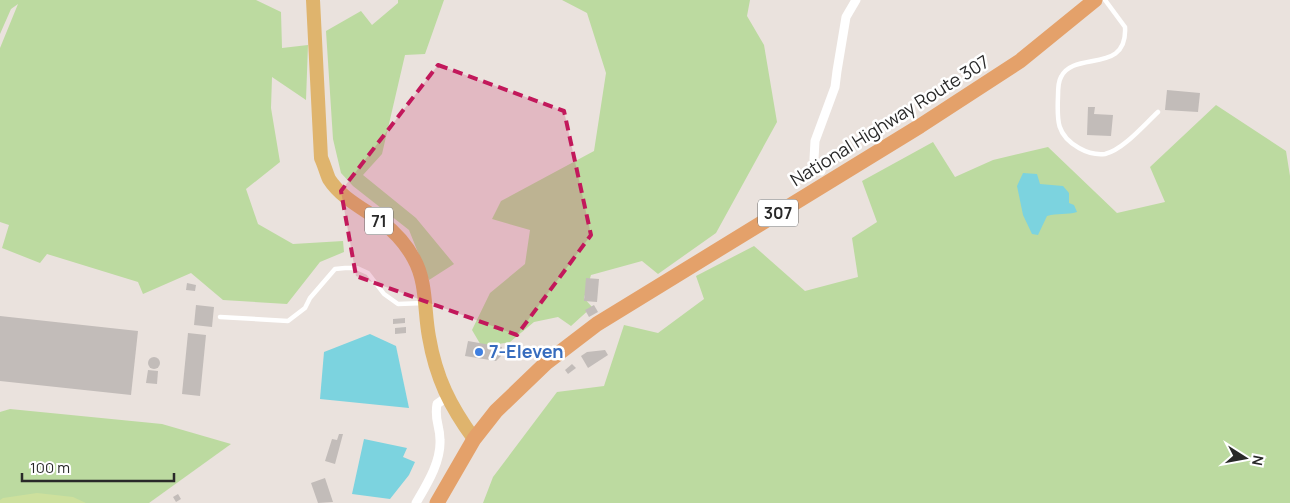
<svg xmlns="http://www.w3.org/2000/svg" width="1290" height="503" font-family="Manrope,sans-serif">
<style>
.green{fill:#bcdaa0}
.pitch{fill:#cde09d}
.water{fill:#7cd3df}
.building{fill:#c2bcb9}
.lines{fill:none;stroke-linecap:round;stroke-linejoin:round}
.service{stroke:#fff;stroke-width:4.5}
.minor{stroke:#fff;stroke-width:9}
.primary{stroke:#dfb46d;stroke-width:14}
.trunk{stroke:#e4a16a;stroke-width:15}
.marked{fill:#c2185b;fill-opacity:0.2;stroke:#c2185b;stroke-width:4;stroke-dasharray:10 6;stroke-linejoin:round}
.shop-dot{fill:#3f7fe0;stroke:#fff;stroke-width:2}
.labels{text-anchor:middle;stroke-width:5;stroke-linejoin:round;paint-order:stroke}
.shield{fill:#fff;stroke:#696969;stroke-width:1}
.shield-label{font-size:16px;font-weight:bold;fill:#292929}
.street-label{font-size:18px;fill:#292929;stroke:#fff}
.shop-label{font-size:18px;font-weight:bold;fill:#366cbe;stroke:#fff;text-anchor:start}
</style>
<rect width="100%" height="100%" fill="#eae2dd"/>
<g class="green">
<path d="M 0,0 L 256,0 L 281,12 L 282,48 L 308,45 L 306,100 L 272,77 L 271,108 L 280,162 L 246,189 L 258,224 L 293,244 L 343,241 L 344,252 L 320,262 L 287,304 L 223,300 L 191,273 L 143,294 L 138,282 L 47,254 L 40,263 L 2,248 L 9,225 L 0,222 L 0,48 L 18,4 L 11,9 L 0,34 Z"/>
<path d="M 398,0 L 444,0 L 425,54 L 405,55 L 382,154 L 363,175 L 416,218 L 454,264 L 429,280 L 409,230 L 353,186 L 341,173 L 333,139 L 326,31 L 361,11 L 372,25 L 398,3 Z"/>
<path d="M 562,0 L 750,0 L 747,16 L 764,45 L 777,122 L 716,233 L 658,274 L 642,261 L 591,275 L 584,298 L 592,307 L 571,326 L 558,317 L 534,322 L 510,342 L 482,347 L 472,330 L 490,293 L 525,264 L 530,230 L 492,219 L 501,201 L 594,151 L 606,73 L 587,13 Z"/>
<path d="M 1216,105 L 1286,151 L 1290,176 L 1290,503 L 483,503 L 493,477 L 557,392 L 604,386 L 624,325 L 658,333 L 704,299 L 696,276 L 754,246 L 805,291 L 858,277 L 852,238 L 877,222 L 862,181 L 933,142 L 955,177 L 993,160 L 1048,147 L 1117,213 L 1165,202 L 1150,167 Z"/>
<path d="M 10,409 L 162,424 L 231,444 L 149,503 L 0,503 L 0,412 Z"/>
</g>
<path class="pitch" d="M 37,493 L 73,497 L 86,503 L 0,503 L 0,500 L 3,498 Z"/>
<g class="water">
<path d="M 1023,173 L 1037,174 L 1040,184 L 1063,186 L 1069,193 L 1069,203 L 1074,205 L 1077,212 C 1067,215 1057,213 1047,216 L 1038,235 L 1032,234 L 1023,215 L 1017,186 Z"/>
<path d="M 370,334 L 396,346 L 409,408 L 320,399 L 324,352 Z"/>
<path d="M 364,439 L 407,448 L 403,457 L 415,462 L 409,475 L 390,499 L 352,494 Z"/>
</g>
<g class="building">
<path d="M 1167,90 L 1200,93 L 1198,112 L 1165,110 Z"/>
<path d="M 1088,107 L 1095,107 L 1094,114 L 1113,115 L 1111,136 L 1087,135 Z"/>
<path d="M 586,278 L 599,279 L 597,302 L 584,301 Z"/>
<path d="M 187,283 L 196,285 L 195,291 L 186,290 Z"/>
<path d="M 196,305 L 214,307 L 212,327 L 194,325 Z"/>
<path d="M 594,305 L 598,312 L 589,317 L 585,310 Z"/>
<path d="M 0,316 L 138,331 L 131,395 L 0,381 Z"/>
<path d="M 405,318 L 405,323 L 393,324 L 393,319 Z"/>
<path d="M 406,327 L 406,333 L 395,334 L 395,328 Z"/>
<path d="M 188,333 L 206,335 L 200,396 L 182,394 Z"/>
<path d="M 468,341 L 502,347 L 501,356 L 496,361 L 465,356 Z"/>
<path d="M 605,350 L 608,355 L 588,368 L 581,356 L 587,352 Z"/>
<circle cx="154" cy="363" r="6"/>
<path d="M 572,364 L 576,368 L 568,374 L 565,370 Z"/>
<path d="M 148,370 L 158,371 L 157,384 L 146,383 Z"/>
<path d="M 339,434 L 343,434 L 335,464 L 325,461 L 332,439 L 337,440 Z"/>
<path d="M 325,478 L 333,502 L 318,503 L 311,483 Z"/>
<path d="M 178,494 L 181,499 L 176,502 L 173,497 Z"/>
</g>
<g class="lines">
<g class="service">
<path d="M 1105,0 L 1125,27 C 1128,75 1074,50 1061,77 C 1058,82 1058,90 1058,96 C 1057,120 1056,135 1079,148 C 1086,152 1096,155 1105,154 C 1123,150 1145,124 1158,112"/>
<path d="M 220,317 L 288,321 L 305,308 L 310,298 L 335,269 L 345,268 L 357,268 L 368,273 L 384,294 L 398,304 L 424,303"/>
</g>
<g class="minor">
<path d="M 821,171 L 814,159 L 815,141 L 835,87 L 837,71 L 846,17 L 856,0"/>
<path d="M 416,503 C 427,484 441,462 440,440 C 440,425 434,420 437,404 L 447,397"/>
</g>
<path class="primary" d="M 313,0 L 321,158 C 324,164 326,172 329,179 C 341,198 364,209 382,222 C 395,232 406,244 414,259 C 427,282 424,311 429,337 C 436,378 450,406 474,439"/>
<path class="trunk" d="M 437,503 L 474,439 L 496,411 L 546,363 L 597,324 L 920,126 L 1020,61 L 1095,0"/>
</g>
<path class="marked" d="M 438,65 L 564,111 L 591,235 L 517,335 L 356,276 L 341,191 Z"/>
<circle class="shop-dot" cx="479" cy="352" r="5"/>
<g class="labels">
<g class="shield">
<rect x="758" y="199.5" width="40" height="27" rx="4"/>
<rect x="365" y="207.5" width="28" height="27" rx="4"/>
</g>
<g class="shield-label">
<text x="778" y="219">307</text>
<text x="379" y="227">71</text>
</g>
<g class="street-label">
<text transform="translate(890 121) rotate(-32)" y="6">National Highway Route 307</text>
</g>
<g class="shop-label">
<text x="489" y="358">7-Eleven</text>
</g>
</g>
<g transform="translate(1245 458) rotate(101)" stroke="#ffffff" stroke-width="4" paint-order="stroke">
<path d="M0-4L9 19L0 12L-9 19Z" fill="#292929"/>
<text y="-8" font-size="14" font-weight="bold" text-anchor="middle" fill="#292929">N</text>
</g>
<path d="M22 473v8h152v-8" fill="none" stroke="#292929" stroke-width="2.5"/>
<text x="30" y="473" font-size="15" fill="#292929" stroke="#ffffff" stroke-width="4" paint-order="stroke">100 m</text>
</svg>
